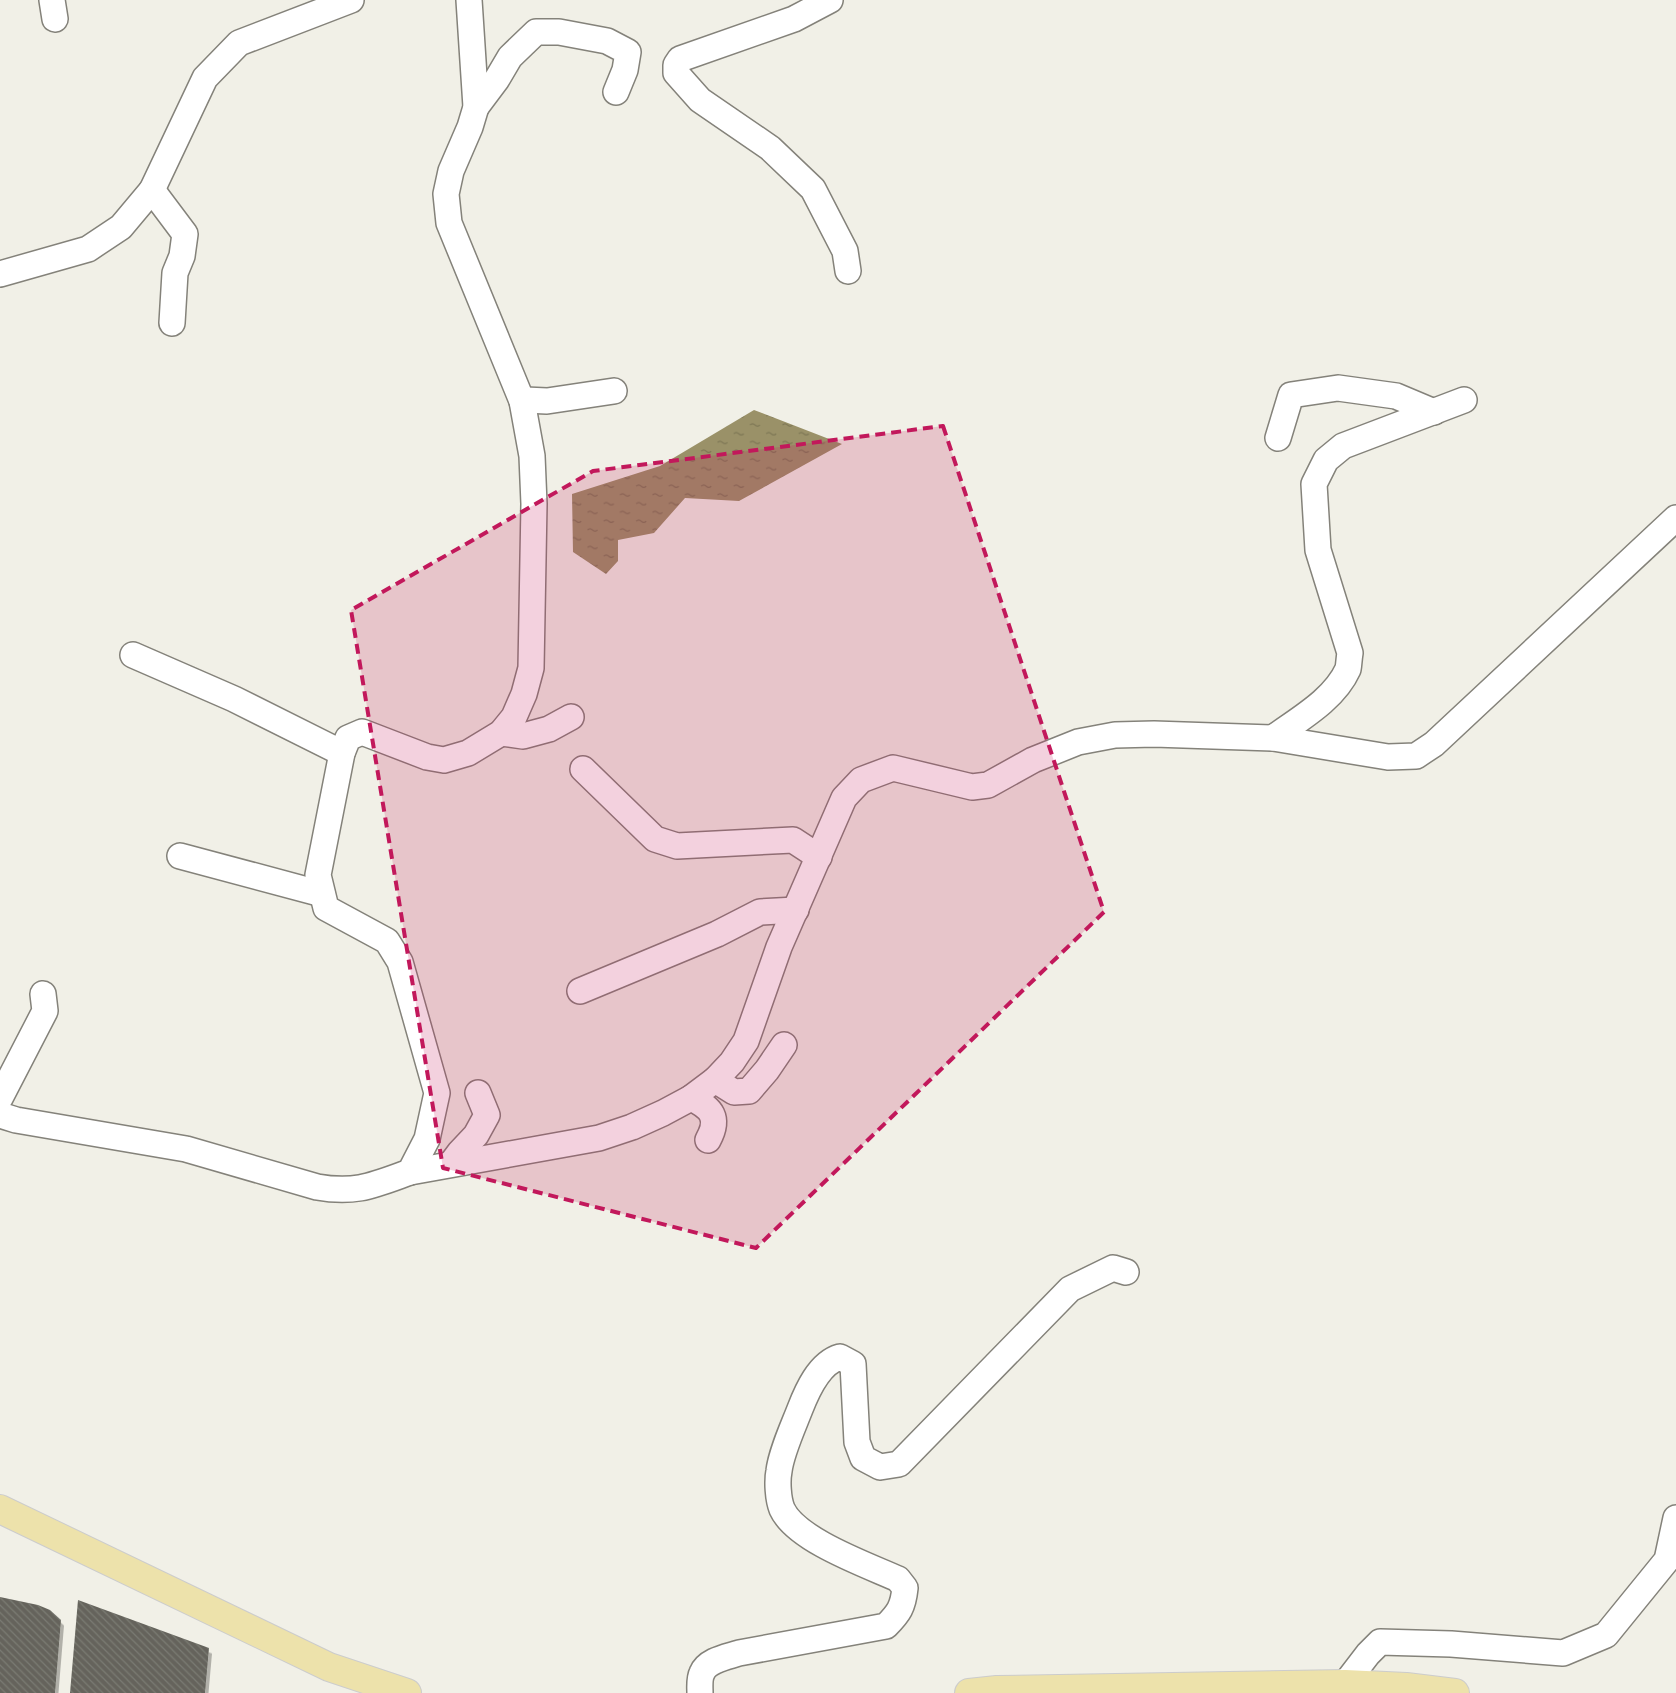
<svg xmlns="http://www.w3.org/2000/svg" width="1676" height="1693" font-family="Jost,sans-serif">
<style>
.water{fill:url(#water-ripples)}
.building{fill:url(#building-back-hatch);filter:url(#shadow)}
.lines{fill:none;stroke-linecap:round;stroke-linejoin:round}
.minor-casing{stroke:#84827a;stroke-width:28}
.major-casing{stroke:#ccc;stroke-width:30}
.minor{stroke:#fff;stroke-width:25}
.major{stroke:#ede2ab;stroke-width:28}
.marked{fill:#c2185b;fill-opacity:0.2;stroke:#c2185b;stroke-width:4;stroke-dasharray:10 6;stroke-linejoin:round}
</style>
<defs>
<pattern id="water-ripples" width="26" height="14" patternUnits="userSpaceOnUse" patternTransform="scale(1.25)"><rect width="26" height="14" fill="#9a9168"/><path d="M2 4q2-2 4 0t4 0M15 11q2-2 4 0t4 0" fill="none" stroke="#7d7654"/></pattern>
<pattern id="building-back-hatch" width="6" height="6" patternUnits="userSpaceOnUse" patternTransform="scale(1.25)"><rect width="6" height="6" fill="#65645c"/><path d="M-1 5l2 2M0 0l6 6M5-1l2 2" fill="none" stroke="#7a7a73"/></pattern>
<filter id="shadow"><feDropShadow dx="3" dy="5.5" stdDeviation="0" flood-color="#0004"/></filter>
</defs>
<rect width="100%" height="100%" fill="#f1f0e7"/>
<path class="water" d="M 754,410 L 842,444 L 739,501 L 685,498 L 654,533 L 618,540 L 618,561 L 606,574 L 573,552 L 572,494 L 660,466 Z"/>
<g class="building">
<path d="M 0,1597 L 38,1605 L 50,1610 L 61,1620 L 55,1693 L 0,1693 Z"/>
<path d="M 78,1600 L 209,1648 L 205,1693 L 70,1693 Z"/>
</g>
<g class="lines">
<defs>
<g id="minor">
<path d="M 52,0 L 55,19"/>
<path d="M 830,0 L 794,19 L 680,59 L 676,65 L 676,73 L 700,100 L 770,148 L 813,189 L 845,251 L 848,271"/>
<path d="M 476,107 L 497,79 L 510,57 L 536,32 L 559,32 L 607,41 L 628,52 L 625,70 L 616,92"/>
<path d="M 152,190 L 185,234 L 182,256 L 175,273 L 172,323"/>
<path d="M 0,274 L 88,249 L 121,227 L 152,190 L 205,78 L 239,43 L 351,0"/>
<path d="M 522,401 L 525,400 L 547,401 L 614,391"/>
<path d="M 1278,438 L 1291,395 L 1338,388 L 1396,396 L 1434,412"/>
<path d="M 133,655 L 234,699 L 342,753"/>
<path d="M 501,733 L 523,736 L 549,729 L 571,717"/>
<path d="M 1273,738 C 1299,719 1334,700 1348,669 C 1349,664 1349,658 1350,653 L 1318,550 L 1314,484 L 1326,460 L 1343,446 L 1464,400"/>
<path d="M 583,769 L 655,839 L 677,846 L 793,840 L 819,857"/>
<path d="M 180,856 L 322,894"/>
<path d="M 580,991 L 717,934 L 760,912 L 796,910"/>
<path d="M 715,1080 L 734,1092 L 749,1091 L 767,1070 L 784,1045"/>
<path d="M 0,1098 L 45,1011 L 43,994"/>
<path d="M 691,1098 C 712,1108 720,1118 708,1140"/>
<path d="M 0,1115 L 16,1120 L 186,1149 L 317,1187 C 356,1194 374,1185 410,1172 L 427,1139 L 437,1093 L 400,962 L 387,941 L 326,908 L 318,875 L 342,753 L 348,738 L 362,732 L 427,757 L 444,760 L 468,753 L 501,733 L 514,717 L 524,694 L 531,668 L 534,504 L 532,456 L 522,401 L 449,223 L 446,194 L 451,171 L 470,127 L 476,107 L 469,0"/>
<path d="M 451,1164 L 460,1152 L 476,1135 L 487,1115 L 478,1093"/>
<path d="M 410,1172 L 599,1138 L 632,1127 L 663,1113 L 691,1098 L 715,1080 L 732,1062 L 746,1041 L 779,947 L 844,798 L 861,780 L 893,768 L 972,787 L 988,785 L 1033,760 L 1078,742 L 1115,735 L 1154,734 L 1273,738 L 1388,757 L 1416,756 L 1434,744 L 1676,518"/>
<path d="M 1345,1684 L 1368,1654 L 1380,1642 L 1451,1644 L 1563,1653 L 1606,1635 L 1667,1560 L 1676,1518"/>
<path d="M 700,1693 C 700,1687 699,1679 702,1673 C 707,1660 727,1657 739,1653 L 886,1626 C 899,1613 903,1607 905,1588 L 898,1579 C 867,1565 796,1540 782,1509 C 778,1499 777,1481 779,1471 C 781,1453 793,1427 800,1409 C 807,1391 819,1363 840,1357 L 853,1364 L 857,1442 L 863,1458 L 880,1467 L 899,1464 L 1070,1289 L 1113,1268 L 1126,1272"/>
</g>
<g id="major">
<path d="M 0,1509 L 329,1667 L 407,1693"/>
<path d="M 969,1693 L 997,1690 L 1345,1684 L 1406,1687 L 1455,1693"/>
</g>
</defs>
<use href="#minor" class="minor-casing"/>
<use href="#major" class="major-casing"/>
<use href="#minor" class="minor"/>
<use href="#major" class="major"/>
</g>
<path class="marked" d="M 943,426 L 1104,912 L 756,1248 L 443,1168 L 351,610 L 593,471 Z"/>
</svg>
